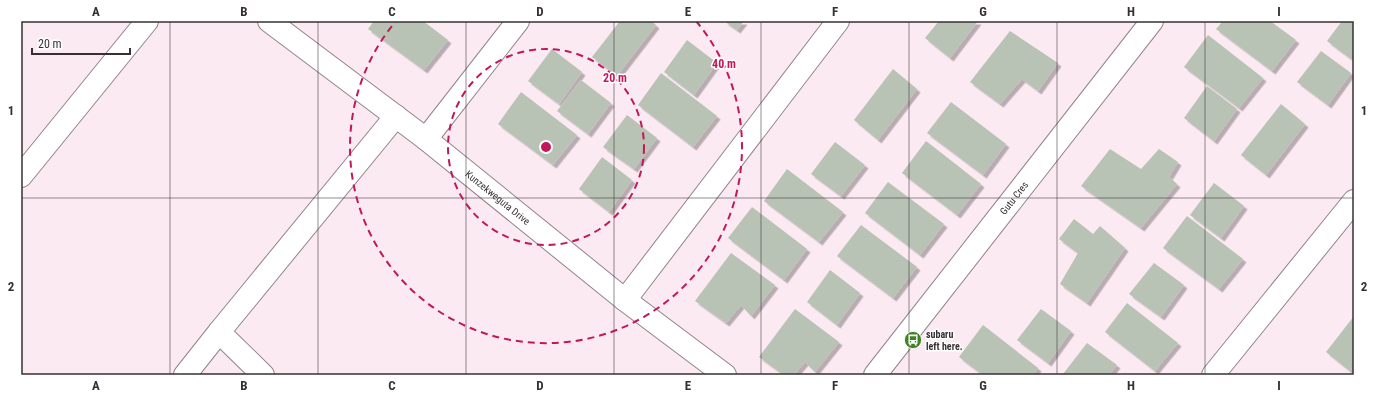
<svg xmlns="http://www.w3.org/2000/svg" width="1375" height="396" font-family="'Roboto Condensed',sans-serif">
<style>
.building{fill:#b8c2b5;filter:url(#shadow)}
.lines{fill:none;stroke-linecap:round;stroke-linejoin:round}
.minor-casing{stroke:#92838b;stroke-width:24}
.minor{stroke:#fff;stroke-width:22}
.grid{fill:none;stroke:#373033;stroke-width:1;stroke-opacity:0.55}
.ring{fill:none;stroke:#c2185b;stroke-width:2;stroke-dasharray:7 5}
.labels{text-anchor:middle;stroke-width:3;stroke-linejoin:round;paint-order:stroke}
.street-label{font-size:10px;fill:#373033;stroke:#fff}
.poi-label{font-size:10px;font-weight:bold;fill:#373033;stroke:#fff;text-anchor:start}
.centre{fill:#c2185b;stroke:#fff;stroke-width:2}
.ring-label{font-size:12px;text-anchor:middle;font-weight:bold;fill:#c2185b;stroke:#fff;stroke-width:3;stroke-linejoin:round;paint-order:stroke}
.neatline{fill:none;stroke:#373033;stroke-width:1.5}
.grid-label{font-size:13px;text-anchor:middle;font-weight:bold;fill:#373033}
</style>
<defs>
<filter id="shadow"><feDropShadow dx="3.5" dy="3.5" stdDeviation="0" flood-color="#0004"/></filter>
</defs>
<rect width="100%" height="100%" fill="#fbeaf2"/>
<g class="building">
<path d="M 374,21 L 423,21 L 448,40 L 424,70 L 368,29 Z"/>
<path d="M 620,21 L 651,21 L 656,25 L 617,76 L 592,57 Z"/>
<path d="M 724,21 L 744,21 L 737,30 Z"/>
<path d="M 939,21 L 978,21 L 950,58 L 925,38 Z"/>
<path d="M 1223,21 L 1270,21 L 1296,40 L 1272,71 L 1216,29 Z"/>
<path d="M 1342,21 L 1354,21 L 1354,61 L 1327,41 Z"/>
<path d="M 1010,31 L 1058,63 L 1038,91 L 1022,79 L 1000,104 L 970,82 Z"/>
<path d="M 1208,35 L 1263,78 L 1239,108 L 1184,67 Z"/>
<path d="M 687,40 L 717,63 L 694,95 L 664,72 Z"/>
<path d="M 552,49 L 582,72 L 559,104 L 528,81 Z"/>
<path d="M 1321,51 L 1351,73 L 1328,105 L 1297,82 Z"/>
<path d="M 893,69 L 917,89 L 878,140 L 854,120 Z"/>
<path d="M 661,73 L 717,116 L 693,147 L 638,105 Z"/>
<path d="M 581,80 L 611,103 L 588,134 L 557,111 Z"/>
<path d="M 1207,86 L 1237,109 L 1214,141 L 1184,118 Z"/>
<path d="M 521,92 L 577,135 L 553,165 L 498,124 Z"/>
<path d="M 951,102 L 1006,144 L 983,175 L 927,133 Z"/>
<path d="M 1281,104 L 1305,124 L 1266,175 L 1241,155 Z"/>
<path d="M 627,115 L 657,138 L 634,169 L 603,147 Z"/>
<path d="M 926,141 L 981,184 L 957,215 L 902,173 Z"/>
<path d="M 835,142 L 865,165 L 841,196 L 811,174 Z"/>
<path d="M 1110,149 L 1141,169 L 1159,149 L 1178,162 L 1169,177 L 1177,184 L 1141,228 L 1081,186 Z"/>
<path d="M 602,157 L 632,180 L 609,212 L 579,189 Z"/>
<path d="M 787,169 L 843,212 L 819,242 L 764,201 Z"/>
<path d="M 888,182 L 944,224 L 920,255 L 865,213 Z"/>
<path d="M 1214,183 L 1244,206 L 1221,238 L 1190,215 Z"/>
<path d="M 752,207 L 807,249 L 784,280 L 728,238 Z"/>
<path d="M 1187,216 L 1243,259 L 1219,289 L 1163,248 Z"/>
<path d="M 1074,219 L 1093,234 L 1100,226 L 1125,248 L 1087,303 L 1060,284 L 1078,253 L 1059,239 Z"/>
<path d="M 861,225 L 917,267 L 893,298 L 837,256 Z"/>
<path d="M 731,253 L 775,285 L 751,316 L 741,305 L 726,323 L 695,301 Z"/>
<path d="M 1154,263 L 1184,285 L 1161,317 L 1129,294 Z"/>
<path d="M 830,270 L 860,293 L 837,325 L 807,302 Z"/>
<path d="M 1127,303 L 1178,343 L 1155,371 L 1105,332 Z"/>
<path d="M 795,309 L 839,342 L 815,372 L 805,362 L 794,375 L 784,375 L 759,357 Z"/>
<path d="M 1041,309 L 1071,331 L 1048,363 L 1017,340 Z"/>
<path d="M 1354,316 L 1354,367 L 1350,371 L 1326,352 Z"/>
<path d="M 983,325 L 1038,368 L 1033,375 L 983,375 L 959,357 Z"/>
<path d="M 1087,343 L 1117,365 L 1109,375 L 1063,374 Z"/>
</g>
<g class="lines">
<defs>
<g id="minor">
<path id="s1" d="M 269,21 L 426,139 L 625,300 L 725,375"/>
<path d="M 426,139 L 518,21"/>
<path d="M 21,176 L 147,21"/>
<path d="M 625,300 L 838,21"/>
<path d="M 185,375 L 219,332"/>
<path d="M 263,375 L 219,332 L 396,116"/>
<path id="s2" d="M 875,375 L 1152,21"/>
<path d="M 1213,375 L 1354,201"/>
</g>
</defs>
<use href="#minor" class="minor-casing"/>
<use href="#minor" class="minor"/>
</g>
<path class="grid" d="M 170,21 L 170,375M 318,21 L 318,375M 466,21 L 466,375M 614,21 L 614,375M 761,21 L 761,375M 909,21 L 909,375M 1057,21 L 1057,375M 1205,21 L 1205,375M 21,198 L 1354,198"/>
<g class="ring">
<circle cx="546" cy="147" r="98"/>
<path d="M696 21A196 196 0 1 1 396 21"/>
</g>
<defs>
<symbol id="bus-disc" viewBox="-11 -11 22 22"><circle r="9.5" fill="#408327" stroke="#fff"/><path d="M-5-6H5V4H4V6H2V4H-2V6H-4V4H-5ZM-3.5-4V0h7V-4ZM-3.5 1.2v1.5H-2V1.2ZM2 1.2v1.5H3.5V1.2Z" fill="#fff"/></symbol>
</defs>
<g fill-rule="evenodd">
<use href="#bus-disc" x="903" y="330" width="20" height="20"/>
</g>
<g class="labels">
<g class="street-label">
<text dy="4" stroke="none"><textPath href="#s1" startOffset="289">Kunzekweguta Drive</textPath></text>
<text dy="4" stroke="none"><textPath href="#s2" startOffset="225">Gutu Cres</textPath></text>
</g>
<g class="poi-label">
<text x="926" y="338">subaru<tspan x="926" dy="12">left here.</tspan></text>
</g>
</g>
<circle cx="546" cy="147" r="6" class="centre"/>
<g class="ring-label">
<text x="724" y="68">40 m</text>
<text x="615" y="82">20 m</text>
</g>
<rect width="1375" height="396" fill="none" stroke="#ffffff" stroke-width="44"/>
<path d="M32 48v6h98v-6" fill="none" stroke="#373033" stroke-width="2"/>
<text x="38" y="48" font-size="12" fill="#373033" stroke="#ffffff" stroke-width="3" paint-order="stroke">20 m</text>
<rect x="22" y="22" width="1331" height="352" class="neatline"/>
<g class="grid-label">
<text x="96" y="16">A</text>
<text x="244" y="16">B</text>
<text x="392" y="16">C</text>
<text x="540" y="16">D</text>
<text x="688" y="16">E</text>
<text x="835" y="16">F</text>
<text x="983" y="16">G</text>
<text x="1131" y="16">H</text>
<text x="1279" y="16">I</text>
<text x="11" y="115">1</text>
<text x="1364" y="115">1</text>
<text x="11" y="291">2</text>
<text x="1364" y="291">2</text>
<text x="96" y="390">A</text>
<text x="244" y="390">B</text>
<text x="392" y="390">C</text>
<text x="540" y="390">D</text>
<text x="688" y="390">E</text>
<text x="835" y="390">F</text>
<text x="983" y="390">G</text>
<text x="1131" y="390">H</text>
<text x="1279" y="390">I</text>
</g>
</svg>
